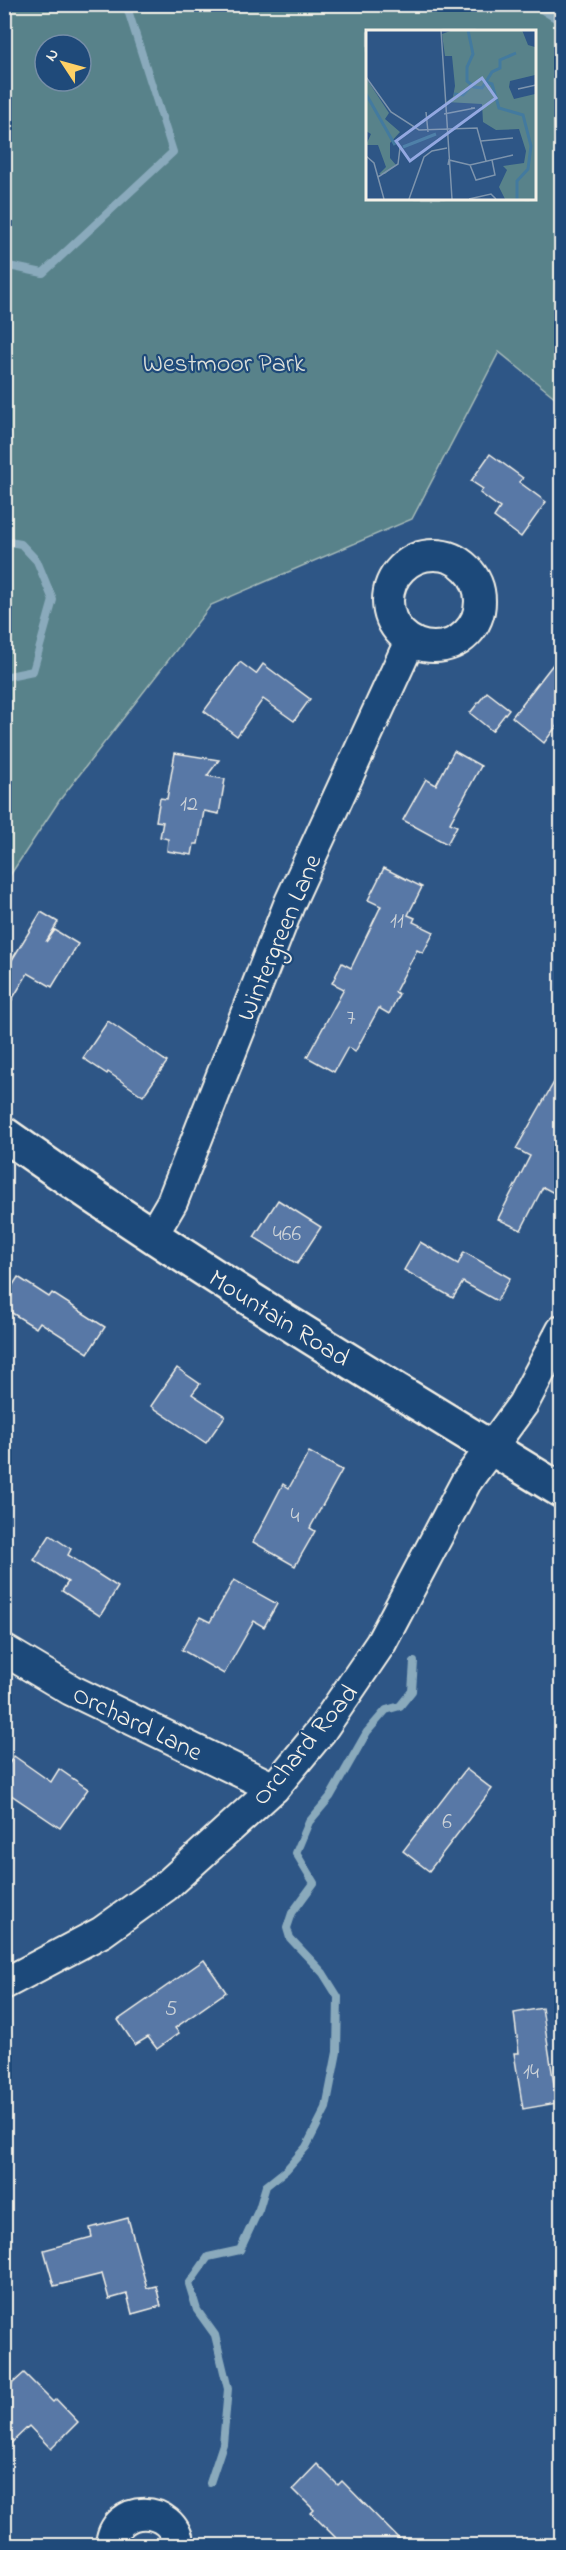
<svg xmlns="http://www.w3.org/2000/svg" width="566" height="2550" font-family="'Indie Flower',sans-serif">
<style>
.green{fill:#58828a;stroke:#a6bab9;stroke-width:1.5;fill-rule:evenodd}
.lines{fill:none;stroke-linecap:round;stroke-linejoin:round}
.stream{stroke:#8aaabc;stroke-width:8}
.building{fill:#5878a6;stroke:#f4f1e8;stroke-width:1.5}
.minor-casing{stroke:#f4f1e8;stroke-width:34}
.major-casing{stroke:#f4f1e8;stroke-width:38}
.minor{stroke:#1f4a7a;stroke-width:30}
.major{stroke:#1f4a7a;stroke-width:33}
.labels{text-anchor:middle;stroke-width:4.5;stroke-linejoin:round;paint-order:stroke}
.number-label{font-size:22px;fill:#cdd3d8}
.park-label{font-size:26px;fill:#dde0da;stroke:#1f4a7a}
.street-label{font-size:26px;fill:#f4f1e8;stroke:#1f4a7a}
.inset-river{fill:none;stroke:#437a9f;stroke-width:3}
.inset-road{fill:none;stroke:#7d94ad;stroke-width:1.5}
.view{fill:#93a8e1;fill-opacity:0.15;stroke:#93a8e1;stroke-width:3}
.inset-edge{fill:none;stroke:#f4f1e8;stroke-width:3}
</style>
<rect width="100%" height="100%" fill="#2e5686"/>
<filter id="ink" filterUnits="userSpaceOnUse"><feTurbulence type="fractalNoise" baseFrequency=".0167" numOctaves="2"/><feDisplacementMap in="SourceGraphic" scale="12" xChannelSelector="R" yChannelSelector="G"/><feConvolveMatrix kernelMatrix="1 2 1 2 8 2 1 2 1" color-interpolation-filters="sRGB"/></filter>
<g filter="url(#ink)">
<path class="green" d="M 5,4 L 561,5 L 562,403 L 499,352 L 412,519 L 211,605 L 59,801 L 5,883 ZM 368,32 L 534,32 L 534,198 L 368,198 ZM 45,45 L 81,45 L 81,81 L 45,81 Z"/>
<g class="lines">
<g class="stream">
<path d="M 458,4 L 464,8 L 470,4"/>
<path d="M 533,4 L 562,22"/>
<path d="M 4,265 L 43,273 L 173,152 L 126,4"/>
<path d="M 4,423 L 4,424"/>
<path d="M 4,541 L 21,544 L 37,561 L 53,600 L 33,671 L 4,677"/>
<path d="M 210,2483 L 223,2444 L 228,2389 L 215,2335 L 197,2310 L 189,2284 L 208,2257 L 240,2250 L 259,2209 L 266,2186 L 286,2170 L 306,2147 L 326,2108 L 337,2052 L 338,1997 L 323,1973 L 290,1938 L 287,1928 L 292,1913 L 314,1883 L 296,1853 L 309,1822 L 330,1797 L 367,1732 L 386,1710 L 400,1706 L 412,1691 L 414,1662"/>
</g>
</g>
<g class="building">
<path d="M 490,454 L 523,478 L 519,482 L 546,502 L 521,537 L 494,517 L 500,508 L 480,493 L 483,489 L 471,481 Z"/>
<path d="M 561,654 L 561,720 L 544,743 L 512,717 Z"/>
<path d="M 240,662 L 256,674 L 263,664 L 310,699 L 294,721 L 263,699 L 237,736 L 204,711 Z"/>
<path d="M 487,692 L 509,709 L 492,731 L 470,713 Z"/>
<path d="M 454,751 L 481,766 L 450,823 L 457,826 L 447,844 L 403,820 L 426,779 L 436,785 Z"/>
<path d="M 175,753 L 219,760 L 207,776 L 225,779 L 219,814 L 204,811 L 198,844 L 194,844 L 192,855 L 167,851 L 168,839 L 160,837 L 163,822 L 156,821 L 160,798 L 167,799 Z"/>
<path d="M 384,868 L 422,887 L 408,915 L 415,918 L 413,922 L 434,932 L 423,953 L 417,950 L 395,992 L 399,994 L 389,1014 L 379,1008 L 355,1052 L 348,1047 L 334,1072 L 307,1057 L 344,989 L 332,983 L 342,963 L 351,968 L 381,906 L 368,900 Z"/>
<path d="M 41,912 L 58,922 L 46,942 L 55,930 L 78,944 L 52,987 L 28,973 L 4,1013 L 4,973 Z"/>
<path d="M 108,1021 L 167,1062 L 143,1096 L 108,1072 L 107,1074 L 83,1058 Z"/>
<path d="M 561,1070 L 561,1178 L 554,1193 L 543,1187 L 521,1230 L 498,1219 L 530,1156 L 516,1149 Z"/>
<path d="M 278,1200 L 321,1227 L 297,1264 L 254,1237 Z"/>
<path d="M 420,1242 L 458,1264 L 464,1252 L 510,1278 L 497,1301 L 463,1282 L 453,1298 L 404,1270 Z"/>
<path d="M 18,1277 L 49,1297 L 52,1293 L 105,1327 L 88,1353 L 40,1322 L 36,1328 L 4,1308 L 4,1299 Z"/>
<path d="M 177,1368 L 200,1384 L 192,1394 L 225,1416 L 206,1443 L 151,1406 Z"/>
<path d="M 309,1452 L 342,1470 L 310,1528 L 315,1531 L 295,1566 L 253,1542 L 283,1484 L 289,1488 Z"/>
<path d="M 50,1535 L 71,1549 L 68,1555 L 118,1587 L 100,1616 L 62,1591 L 68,1582 L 34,1560 Z"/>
<path d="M 234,1580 L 277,1604 L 264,1627 L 254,1621 L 224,1674 L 182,1650 L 200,1617 L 210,1622 Z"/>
<path d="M 14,1756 L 51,1782 L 59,1769 L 88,1789 L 60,1828 L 4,1790 L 4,1771 Z"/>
<path d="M 466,1769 L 492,1789 L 429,1871 L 403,1851 Z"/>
<path d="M 204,1960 L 226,1992 L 175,2028 L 179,2033 L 157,2049 L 148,2037 L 135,2045 L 118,2020 Z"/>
<path d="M 542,2008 L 557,2103 L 523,2109 L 514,2053 L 519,2053 L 514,2013 Z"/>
<path d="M 128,2218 L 147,2288 L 156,2286 L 161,2306 L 132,2314 L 127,2294 L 109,2299 L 102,2274 L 54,2286 L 44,2250 L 92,2237 L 90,2228 Z"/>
<path d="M 24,2373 L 53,2402 L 56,2399 L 78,2422 L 51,2449 L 29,2426 L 4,2450 L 4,2391 Z"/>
<path d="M 317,2464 L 338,2485 L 342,2481 L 406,2546 L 344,2546 L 311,2513 L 314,2510 L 293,2489 Z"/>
</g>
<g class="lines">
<defs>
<g id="minor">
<circle cx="434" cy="601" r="46"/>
<path d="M 152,1236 L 172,1202 L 290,902 L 410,641"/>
<path d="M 4,1650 L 71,1690 L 274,1788"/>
<path d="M 4,1984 L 102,1932 L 166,1886 L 274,1788 L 321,1731 L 381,1643 L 466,1482 L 523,1404 L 562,1330"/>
<path d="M 111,2546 C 113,2503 174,2503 179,2546"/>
</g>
<path id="major" d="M 4,1134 C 184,1262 373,1376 562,1491"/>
</defs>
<use href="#minor" class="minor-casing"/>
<use href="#major" class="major-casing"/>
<use href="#minor" class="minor"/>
<use href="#major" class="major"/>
</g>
</g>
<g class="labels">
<g class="number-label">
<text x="189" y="810">12</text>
<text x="397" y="927">11</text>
<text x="351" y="1024">7</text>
<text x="287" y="1240">466</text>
<text x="295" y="1522">4</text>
<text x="447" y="1828">6</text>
<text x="171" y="2015">5</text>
<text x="531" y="2078">14</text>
</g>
<g class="park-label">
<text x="224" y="371">Westmoor Park</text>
</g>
<g class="street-label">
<text transform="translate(278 937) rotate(-67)" y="9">Wintergreen Lane</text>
<text transform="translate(280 1317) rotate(32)" y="9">Mountain Road</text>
<text transform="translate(138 1722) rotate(26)" y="9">Orchard Lane</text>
<text transform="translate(304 1744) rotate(-50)" y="9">Orchard Road</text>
</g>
</g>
<g transform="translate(366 30)">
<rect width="170" height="170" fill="#2e5686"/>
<path d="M 87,0 L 156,0 L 162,15 L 169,17 L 169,45 L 144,51 L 143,57 L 148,69 L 169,64 L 169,169 L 139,169 L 133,157 L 141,140 L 137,136 L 158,133 L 160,121 L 153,99 L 130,100 L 117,92 L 116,74 L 80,72 L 87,67 L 89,56 L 86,26 L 79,26 L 76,4 ZM 0,48 L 23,83 L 19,89 L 34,102 L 24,113 L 24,128 L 30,135 L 19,144 L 13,144 L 20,137 L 12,115 L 0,115 L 5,104 L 0,101 Z" fill="#58828a"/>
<path class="inset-river" d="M 102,0 L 107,24 L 101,37 L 101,51 L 108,57 L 116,58 L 126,42 L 134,38 L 134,30 L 150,23M 120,52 L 126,54 L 133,78 L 157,85 L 165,116 L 162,139 L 151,151 L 151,169M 0,64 L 29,115M 88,64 L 97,65 L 106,55M 37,117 L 70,104"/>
<path class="inset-road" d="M 75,0 L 86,169M 0,47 L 25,82 L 53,100 L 111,98 L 120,131M 152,59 L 170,55M 60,82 L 62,102M 78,84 L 109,78 L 105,78M 115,111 L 147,108M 0,126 L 8,133 L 18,169M 82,135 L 83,130 L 104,135 L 147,125M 104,135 L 110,150 L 129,145 L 126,130M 12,147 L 32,134 L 34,118M 43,169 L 58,127 L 66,121 L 81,118M 103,169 L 125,164 L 130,169"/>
<path class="view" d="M 116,48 L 130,68 L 44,131 L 30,111 Z"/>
<rect width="170" height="170" class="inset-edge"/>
</g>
<rect width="566" height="2550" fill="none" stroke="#1f4a7a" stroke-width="24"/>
<rect x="12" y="12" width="542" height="2526" fill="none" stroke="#f4f1e8" stroke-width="2" filter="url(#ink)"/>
<g transform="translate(63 63) rotate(306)"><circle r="28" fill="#1f4a7a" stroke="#748da6" stroke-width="1.5"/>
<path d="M0-4.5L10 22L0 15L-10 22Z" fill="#ffd166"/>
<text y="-9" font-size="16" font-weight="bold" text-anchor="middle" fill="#f4f1e8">N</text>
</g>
</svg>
